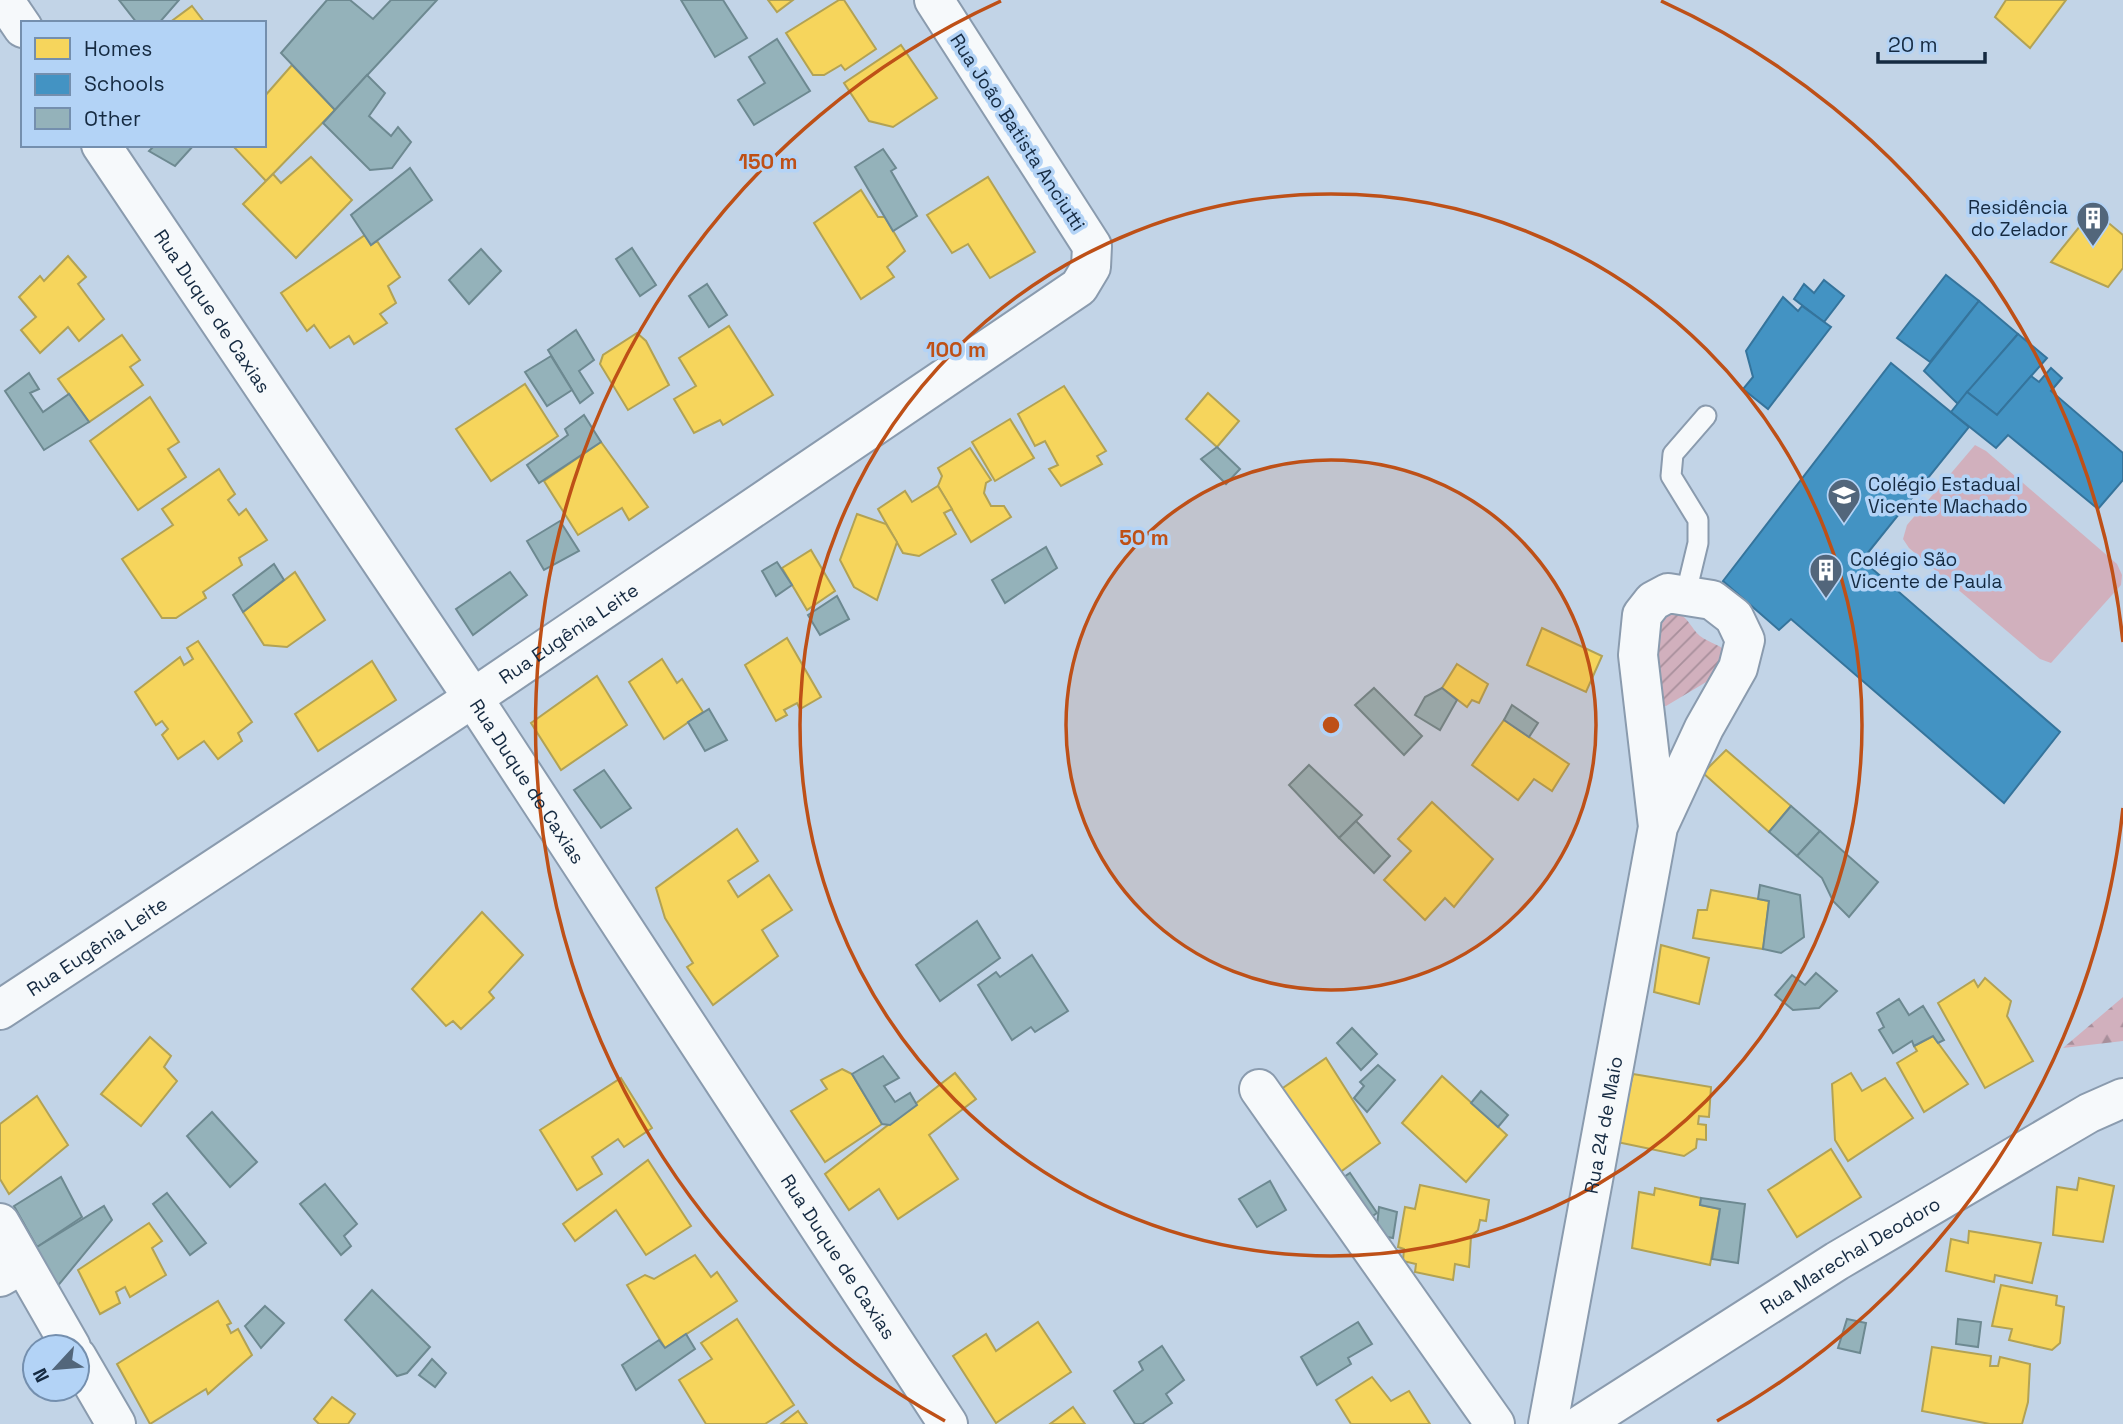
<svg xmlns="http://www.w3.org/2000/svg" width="2123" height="1424" font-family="'Space Grotesk',sans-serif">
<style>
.forest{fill:url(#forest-firs)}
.garden{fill:url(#garden-furrows)}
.pitch{fill:#d1b0bd}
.homes{fill:#f6d55c;stroke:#b2a254;stroke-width:2}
.schools{fill:#4393c3;stroke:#35749c;stroke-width:2}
.building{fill:#94b2ba;stroke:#6d8991;stroke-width:2}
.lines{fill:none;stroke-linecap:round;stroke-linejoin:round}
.lane-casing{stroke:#8a9bae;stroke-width:23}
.street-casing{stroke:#8a9bae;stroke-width:42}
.secondary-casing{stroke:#8a9bae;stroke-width:42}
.lane{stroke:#f6f9fb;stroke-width:19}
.street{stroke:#f6f9fb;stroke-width:38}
.secondary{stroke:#f6f9fb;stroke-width:38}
.ring{fill:none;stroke:#be5017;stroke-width:3.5}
.labels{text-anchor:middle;stroke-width:7;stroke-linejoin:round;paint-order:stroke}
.street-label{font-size:19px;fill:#152a41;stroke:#b3d3f6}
.poi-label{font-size:19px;fill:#152a41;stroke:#b3d3f6;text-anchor:start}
.centre{fill:#be5017;stroke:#b3d3f6;stroke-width:3.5}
.ring-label{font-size:21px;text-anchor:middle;font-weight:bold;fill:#be5017;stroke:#b3d3f6;stroke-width:7;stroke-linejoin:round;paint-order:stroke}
</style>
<defs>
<pattern id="forest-firs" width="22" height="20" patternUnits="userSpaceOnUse" patternTransform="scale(1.75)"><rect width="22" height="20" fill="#d1b0bd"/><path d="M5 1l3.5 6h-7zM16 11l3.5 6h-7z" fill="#a88f9b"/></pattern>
<pattern id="garden-furrows" width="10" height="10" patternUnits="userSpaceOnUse" patternTransform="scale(1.75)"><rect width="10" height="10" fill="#d1b0bd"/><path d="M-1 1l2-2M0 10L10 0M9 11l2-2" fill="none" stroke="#a88f9b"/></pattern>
</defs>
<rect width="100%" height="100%" fill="#c2d4e7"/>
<path class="forest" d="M 2123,997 L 2123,1041 L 2063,1048 Z"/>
<path class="garden" d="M 1675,611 C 1690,619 1690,627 1700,636 C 1711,644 1721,644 1729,655 L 1718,675 L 1666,706 L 1657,705 L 1651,620 Z"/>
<path class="pitch" d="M 1975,445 L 1986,451 L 2117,564 L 2122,575 L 2121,585 L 2051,663 L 2040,659 L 1909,548 L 1903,539 L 1907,525 Z"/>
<g class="homes">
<path d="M 768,0 L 793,0 L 777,12 Z"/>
<path d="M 839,0 L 844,0 L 876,49 L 845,70 L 841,65 L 824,75 L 813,75 L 786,33 Z"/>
<path d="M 2006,0 L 2066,0 L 2030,48 L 1995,17 Z"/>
<path d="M 192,6 L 205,23 L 169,23 Z"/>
<path d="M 901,45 L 937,98 L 893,127 L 869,121 L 844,83 Z"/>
<path d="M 292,65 L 335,110 L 266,181 L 232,145 L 264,145 L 264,97 Z"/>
<path d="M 311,157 L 352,200 L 296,258 L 243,204 L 273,174 L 281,183 Z"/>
<path d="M 988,177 L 1035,252 L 990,278 L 968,244 L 952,253 L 927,215 Z"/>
<path d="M 861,190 L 878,217 L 885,217 L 905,251 L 887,267 L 894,277 L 861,299 L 814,223 Z"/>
<path d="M 2093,210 L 2123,235 L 2123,268 L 2108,287 L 2051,262 Z"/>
<path d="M 365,235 L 371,245 L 377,241 L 400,277 L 388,286 L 396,303 L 380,314 L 387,323 L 354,344 L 349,336 L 330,348 L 314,325 L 307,331 L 281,293 Z"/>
<path d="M 68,256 L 86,277 L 78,284 L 104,319 L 79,341 L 68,327 L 40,353 L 21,330 L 36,317 L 19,297 L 40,276 L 44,281 Z"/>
<path d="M 729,326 L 773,395 L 723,425 L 720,420 L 694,433 L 674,399 L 696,386 L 679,358 Z"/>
<path d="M 637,333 L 646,341 L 669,385 L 628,410 L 600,364 L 603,355 Z"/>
<path d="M 122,335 L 140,360 L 130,367 L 143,385 L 89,422 L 58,379 Z"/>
<path d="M 525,384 L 558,436 L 491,481 L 456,429 Z"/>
<path d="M 1064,386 L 1106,451 L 1097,456 L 1102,464 L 1061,486 L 1049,469 L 1058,465 L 1045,441 L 1035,446 L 1018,414 Z"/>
<path d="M 1208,393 L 1239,421 L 1217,447 L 1186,419 Z"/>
<path d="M 150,397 L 179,442 L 168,449 L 186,477 L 138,510 L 90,441 Z"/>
<path d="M 1010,419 L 1034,458 L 995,481 L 972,442 Z"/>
<path d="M 601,442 L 648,507 L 629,520 L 622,508 L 578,535 L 544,481 Z"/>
<path d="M 970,448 L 991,480 L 986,483 L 984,493 L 991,506 L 1004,506 L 1011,517 L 971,542 L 938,486 L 942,476 L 938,468 Z"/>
<path d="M 219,469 L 235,494 L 228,500 L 239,515 L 246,509 L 267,540 L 239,558 L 242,565 L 203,592 L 206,598 L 176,618 L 162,618 L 122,559 L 173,525 L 162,509 Z"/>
<path d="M 938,486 L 952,509 L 944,513 L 956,534 L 919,556 L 903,553 L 878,509 L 905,491 L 912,502 Z"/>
<path d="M 857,514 L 886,524 L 897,542 L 877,600 L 854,587 L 840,560 Z"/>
<path d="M 811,550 L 835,591 L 807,610 L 782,568 Z"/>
<path d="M 295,572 L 325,620 L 287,647 L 264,645 L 243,612 Z"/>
<path d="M 1542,628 L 1602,656 L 1586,692 L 1527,665 Z"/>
<path d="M 787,638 L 821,697 L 800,709 L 797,703 L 784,710 L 787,715 L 776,721 L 745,665 Z"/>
<path d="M 198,641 L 252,722 L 238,733 L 242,741 L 218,759 L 204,741 L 178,759 L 162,735 L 168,729 L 162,721 L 156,725 L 135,692 L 180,657 L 184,665 L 193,659 L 187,648 Z"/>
<path d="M 662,659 L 677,683 L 682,679 L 703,712 L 664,739 L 629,682 Z"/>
<path d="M 372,661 L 396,700 L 318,751 L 295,714 Z"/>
<path d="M 1457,664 L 1488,684 L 1479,703 L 1472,700 L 1467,707 L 1442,688 Z"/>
<path d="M 597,676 L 627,725 L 561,770 L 531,723 Z"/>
<path d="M 1504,720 L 1569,764 L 1552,791 L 1534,779 L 1518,800 L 1472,765 Z"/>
<path d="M 1726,750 L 1791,806 L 1769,832 L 1703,773 Z"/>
<path d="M 1432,802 L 1493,859 L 1454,907 L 1445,898 L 1425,920 L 1384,880 L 1411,851 L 1398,839 Z"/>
<path d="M 737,829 L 758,861 L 728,881 L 738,897 L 769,875 L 792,910 L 762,930 L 778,956 L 713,1005 L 687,967 L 693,963 L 665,918 L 656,888 Z"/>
<path d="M 1711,890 L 1769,901 L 1763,949 L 1693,938 L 1698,910 L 1707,910 Z"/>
<path d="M 482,912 L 523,955 L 489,992 L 494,998 L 461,1029 L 453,1021 L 446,1026 L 412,989 Z"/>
<path d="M 1661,945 L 1709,958 L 1699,1004 L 1654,992 Z"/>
<path d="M 1985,978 L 2011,1001 L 2007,1016 L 2033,1061 L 1985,1088 L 1938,1003 L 1974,980 L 1978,987 Z"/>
<path d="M 1933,1036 L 1968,1084 L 1924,1112 L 1897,1063 L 1917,1051 L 1914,1046 Z"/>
<path d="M 150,1037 L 171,1056 L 164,1067 L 177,1081 L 141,1126 L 101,1094 Z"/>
<path d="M 1326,1058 L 1380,1143 L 1339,1173 L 1317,1138 L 1312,1141 L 1280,1090 Z"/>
<path d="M 842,1069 L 852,1074 L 882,1124 L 825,1162 L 791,1111 L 827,1089 L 821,1080 Z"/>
<path d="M 955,1073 L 976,1099 L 929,1135 L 958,1179 L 898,1219 L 879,1189 L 849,1210 L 825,1174 Z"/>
<path d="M 1851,1073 L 1862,1091 L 1885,1078 L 1913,1118 L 1848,1161 L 1835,1140 L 1832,1084 Z"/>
<path d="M 1633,1074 L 1711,1087 L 1709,1117 L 1699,1116 L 1698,1124 L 1706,1125 L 1706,1140 L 1697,1139 L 1696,1148 L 1684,1156 L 1617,1142 Z"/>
<path d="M 1442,1076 L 1507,1135 L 1466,1182 L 1402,1123 Z"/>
<path d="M 621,1078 L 652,1128 L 624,1147 L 618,1139 L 592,1157 L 602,1174 L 577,1190 L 540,1130 Z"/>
<path d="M 37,1096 L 68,1145 L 9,1194 L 0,1179 L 0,1124 Z"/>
<path d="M 1831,1149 L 1861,1197 L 1797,1237 L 1768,1190 Z"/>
<path d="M 648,1160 L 691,1226 L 646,1255 L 616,1210 L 575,1241 L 563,1224 Z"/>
<path d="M 2079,1178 L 2114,1186 L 2103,1242 L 2053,1235 L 2057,1187 L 2077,1190 Z"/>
<path d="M 1420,1185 L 1489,1200 L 1486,1221 L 1480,1220 L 1478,1230 L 1471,1237 L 1469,1267 L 1455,1264 L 1453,1280 L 1415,1272 L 1416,1264 L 1403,1261 L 1404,1249 L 1398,1247 L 1405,1207 L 1415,1209 Z"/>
<path d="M 1655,1188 L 1701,1198 L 1700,1205 L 1720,1209 L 1710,1265 L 1632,1248 L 1639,1192 L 1654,1195 Z"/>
<path d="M 149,1223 L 162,1241 L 152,1248 L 166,1275 L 130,1297 L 125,1287 L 116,1292 L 120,1303 L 100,1314 L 78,1270 Z"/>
<path d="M 1969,1231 L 2041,1243 L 2032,1283 L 1995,1275 L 1994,1282 L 1946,1271 L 1951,1239 L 1968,1243 Z"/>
<path d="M 695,1255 L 711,1277 L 717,1272 L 737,1301 L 665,1348 L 627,1285 L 645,1275 L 654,1279 Z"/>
<path d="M 2001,1285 L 2057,1296 L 2056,1305 L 2064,1307 L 2060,1343 L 2052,1350 L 2009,1340 L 2012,1329 L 1992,1326 Z"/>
<path d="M 218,1301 L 231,1323 L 227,1325 L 231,1333 L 238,1329 L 252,1355 L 208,1394 L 206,1389 L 150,1424 L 117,1364 Z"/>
<path d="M 737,1319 L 794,1405 L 765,1424 L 706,1424 L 679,1380 L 712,1359 L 701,1343 Z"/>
<path d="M 1038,1322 L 1071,1372 L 996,1423 L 953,1356 L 986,1334 L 996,1351 Z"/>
<path d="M 1932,1347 L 1991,1356 L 1990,1366 L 1998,1366 L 2000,1357 L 2030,1364 L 2028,1402 L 2022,1424 L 1990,1424 L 1922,1411 Z"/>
<path d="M 1372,1377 L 1391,1401 L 1409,1391 L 1430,1424 L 1351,1424 L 1336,1400 Z"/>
<path d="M 332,1397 L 355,1414 L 348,1424 L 319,1424 L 314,1419 Z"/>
<path d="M 1073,1407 L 1085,1424 L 1050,1424 Z"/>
<path d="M 798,1411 L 807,1424 L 781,1424 Z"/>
</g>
<g class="schools">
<path d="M 1946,275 L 1979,301 L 1930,362 L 1897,338 Z"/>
<path d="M 1824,280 L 1844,296 L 1824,322 L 1794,299 L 1804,284 L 1814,293 Z"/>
<path d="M 1783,297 L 1798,311 L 1802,306 L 1831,327 L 1768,409 L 1743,389 L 1753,377 L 1746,351 Z"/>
<path d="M 1979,301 L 2018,334 L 1958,404 L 1924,371 Z"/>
<path d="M 2018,334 L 2047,358 L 1997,415 L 1967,392 Z"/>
<path d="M 1891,363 L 1969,427 L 1862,560 L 2060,732 L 2004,803 L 1791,619 L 1779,630 L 1723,581 Z"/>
<path d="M 2051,368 L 2062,378 L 2051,391 L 2123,453 L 2123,480 L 2098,509 L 2008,435 L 1996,448 L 1951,412 L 1967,392 L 1997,415 L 2031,376 L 2039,382 Z"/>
</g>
<g class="building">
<path d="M 119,0 L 179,0 L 159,23 L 137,23 Z"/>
<path d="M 327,0 L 350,0 L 373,19 L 391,0 L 437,0 L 335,110 L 281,53 Z"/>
<path d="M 681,0 L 723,0 L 747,38 L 715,57 Z"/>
<path d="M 777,39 L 810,91 L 754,125 L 738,100 L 765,83 L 749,57 Z"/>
<path d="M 367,75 L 385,93 L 369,116 L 391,136 L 398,127 L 411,142 L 392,168 L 370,170 L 323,123 Z"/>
<path d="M 155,145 L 194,145 L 175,166 L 149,151 Z"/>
<path d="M 883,149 L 896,168 L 891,171 L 917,216 L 893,231 L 855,167 Z"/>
<path d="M 410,168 L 432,200 L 371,245 L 351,215 Z"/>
<path d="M 632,248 L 656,285 L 640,296 L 616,259 Z"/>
<path d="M 481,249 L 501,271 L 469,304 L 449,280 Z"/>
<path d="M 707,284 L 727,315 L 709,327 L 689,296 Z"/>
<path d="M 576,330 L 594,360 L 579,371 L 593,393 L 580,403 L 548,350 Z"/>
<path d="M 551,356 L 572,390 L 547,406 L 525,372 Z"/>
<path d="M 29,373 L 39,389 L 30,393 L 43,412 L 69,394 L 89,422 L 44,450 L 5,391 Z"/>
<path d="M 584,415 L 601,442 L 539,483 L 527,465 L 568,435 L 565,429 Z"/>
<path d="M 1217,447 L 1240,469 L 1226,484 L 1201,459 Z"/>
<path d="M 560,521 L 579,551 L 544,570 L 527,541 Z"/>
<path d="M 1046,547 L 1057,568 L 1005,603 L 992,580 Z"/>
<path d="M 777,562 L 792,585 L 776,596 L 762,571 Z"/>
<path d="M 274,564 L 284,580 L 243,612 L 233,595 Z"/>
<path d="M 510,572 L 527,595 L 473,635 L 456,609 Z"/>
<path d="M 837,596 L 849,619 L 820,635 L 808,615 Z"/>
<path d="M 1374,688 L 1422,736 L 1404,755 L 1355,705 Z"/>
<path d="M 1442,688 L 1457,700 L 1440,730 L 1415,715 L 1425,697 Z"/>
<path d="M 1512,705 L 1538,723 L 1529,737 L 1504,720 Z"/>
<path d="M 709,709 L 727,740 L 705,751 L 688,722 Z"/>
<path d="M 1309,765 L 1362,815 L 1339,838 L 1289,785 Z"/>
<path d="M 604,770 L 631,808 L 601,828 L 574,790 Z"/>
<path d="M 1791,806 L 1820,831 L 1797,856 L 1769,832 Z"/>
<path d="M 1356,821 L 1390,856 L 1374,873 L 1339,838 Z"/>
<path d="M 1820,831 L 1878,882 L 1849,917 L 1833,901 L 1822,878 L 1797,856 Z"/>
<path d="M 1760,885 L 1800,895 L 1804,937 L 1781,953 L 1763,949 L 1769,901 L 1758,899 Z"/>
<path d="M 977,921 L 1000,958 L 940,1001 L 916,965 Z"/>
<path d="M 1032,955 L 1068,1011 L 1035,1032 L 1031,1027 L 1012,1040 L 978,985 L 996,972 L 1000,977 Z"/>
<path d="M 1816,973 L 1837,991 L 1819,1008 L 1793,1010 L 1775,995 L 1792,975 L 1805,985 Z"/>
<path d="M 1899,999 L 1909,1015 L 1923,1006 L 1944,1040 L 1938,1043 L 1933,1036 L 1914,1046 L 1912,1041 L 1893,1053 L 1879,1030 L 1884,1027 L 1877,1013 Z"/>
<path d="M 1352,1028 L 1377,1054 L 1361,1070 L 1337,1043 Z"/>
<path d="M 883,1056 L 899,1078 L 884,1086 L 895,1102 L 910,1093 L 917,1105 L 890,1125 L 882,1124 L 852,1074 Z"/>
<path d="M 1378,1065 L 1395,1080 L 1367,1112 L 1354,1098 L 1364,1086 L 1360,1082 Z"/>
<path d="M 1481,1091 L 1508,1115 L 1498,1127 L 1471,1103 Z"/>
<path d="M 212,1112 L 257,1162 L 230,1187 L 187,1136 Z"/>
<path d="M 1350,1173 L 1377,1213 L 1362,1223 L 1335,1183 Z"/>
<path d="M 61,1177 L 82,1217 L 37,1247 L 14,1206 Z"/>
<path d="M 1270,1181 L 1286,1210 L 1257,1227 L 1239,1199 Z"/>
<path d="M 325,1184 L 357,1224 L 344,1236 L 351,1246 L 341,1255 L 300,1204 Z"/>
<path d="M 167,1193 L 206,1243 L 190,1255 L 153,1204 Z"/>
<path d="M 1701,1198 L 1745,1204 L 1738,1263 L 1712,1259 L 1720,1209 L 1700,1205 Z"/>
<path d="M 104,1206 L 112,1220 L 56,1288 L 36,1253 L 37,1247 Z"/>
<path d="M 1379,1207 L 1397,1212 L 1393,1238 L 1376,1235 Z"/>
<path d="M 372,1290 L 430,1347 L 407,1373 L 397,1376 L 345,1320 Z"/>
<path d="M 265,1306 L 284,1323 L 261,1348 L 245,1326 Z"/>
<path d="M 1847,1319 L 1866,1323 L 1860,1353 L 1838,1348 Z"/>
<path d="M 1958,1319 L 1981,1322 L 1978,1347 L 1956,1344 Z"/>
<path d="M 1358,1322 L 1372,1344 L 1348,1358 L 1351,1364 L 1317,1385 L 1301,1357 Z"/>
<path d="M 686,1334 L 695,1349 L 636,1390 L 622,1365 L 659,1340 L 665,1348 Z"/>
<path d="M 1162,1346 L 1184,1380 L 1166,1394 L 1172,1403 L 1142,1424 L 1135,1424 L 1114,1391 L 1143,1370 L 1139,1362 Z"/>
<path d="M 432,1359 L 446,1373 L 435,1387 L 419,1375 Z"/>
</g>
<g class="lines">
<defs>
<path id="lane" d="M 1685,597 L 1698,543 L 1698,520 L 1671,476 L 1673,454 L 1706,416"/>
<g id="street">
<path d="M 4,0 L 23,28"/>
<path id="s1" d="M 101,145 L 473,698 L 948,1424"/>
<path id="s2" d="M 0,1010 L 473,698 L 1079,287 L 1091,267 L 1092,246 L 934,0"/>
<path d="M 1259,1089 L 1495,1424"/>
<path d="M 0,1277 L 23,1264"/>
<path id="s3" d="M 1548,1424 L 1658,827 L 1704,728 L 1738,668 L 1745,640 L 1734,617 L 1712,600 L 1668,593 L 1653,601 L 1642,615 L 1638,655 L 1658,827"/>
<path id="s4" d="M 1582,1424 L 1837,1261 L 2089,1113 L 2123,1098"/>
</g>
<g id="secondary">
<path d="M 0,1223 L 71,1347"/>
<path d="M 77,1357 L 116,1424"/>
</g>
</defs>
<use href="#lane" class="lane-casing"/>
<use href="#street" class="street-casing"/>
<use href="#secondary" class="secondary-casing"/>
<use href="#lane" class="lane"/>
<use href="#street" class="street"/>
<use href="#secondary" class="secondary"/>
</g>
<circle cx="1331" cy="725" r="265" fill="#be5017" fill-opacity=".12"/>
<g class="ring">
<circle cx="1331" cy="725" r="265"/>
<circle cx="1331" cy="725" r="531"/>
<path d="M2123 808A796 796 0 0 1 1717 1421M945 1421A796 796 0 0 1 1001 1M1661 1A796 796 0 0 1 2123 642"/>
</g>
<defs>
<symbol id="building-pin" viewBox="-11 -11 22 30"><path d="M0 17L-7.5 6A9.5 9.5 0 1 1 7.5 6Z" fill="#52667b" stroke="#b3d3f6"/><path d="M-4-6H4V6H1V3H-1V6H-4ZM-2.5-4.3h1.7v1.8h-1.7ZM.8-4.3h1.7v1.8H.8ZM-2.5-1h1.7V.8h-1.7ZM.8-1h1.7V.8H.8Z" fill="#fff"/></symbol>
<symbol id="school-pin" viewBox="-11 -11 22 30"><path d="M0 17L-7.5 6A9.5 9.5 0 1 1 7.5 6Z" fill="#52667b" stroke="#b3d3f6"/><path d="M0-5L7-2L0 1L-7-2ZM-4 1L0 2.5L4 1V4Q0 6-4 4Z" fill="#fff"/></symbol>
</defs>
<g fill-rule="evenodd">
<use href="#building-pin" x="2074" y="199" width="38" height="52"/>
<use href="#school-pin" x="1825" y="476" width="38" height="52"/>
<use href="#building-pin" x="1807" y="551" width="38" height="52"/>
</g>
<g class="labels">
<g class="street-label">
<text transform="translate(1018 132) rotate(57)" y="7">Rua João Batista Anciutti</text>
<text dy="7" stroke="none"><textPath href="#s1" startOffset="200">Rua Duque de Caxias</textPath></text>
<text dy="7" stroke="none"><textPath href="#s2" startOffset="682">Rua Eugênia Leite</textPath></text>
<text dy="7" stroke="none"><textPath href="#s1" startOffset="766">Rua Duque de Caxias</textPath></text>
<text dy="7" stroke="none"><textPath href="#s2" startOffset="116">Rua Eugênia Leite</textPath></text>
<text dy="7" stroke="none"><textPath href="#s3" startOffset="304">Rua 24 de Maio</textPath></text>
<text dy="7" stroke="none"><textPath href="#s4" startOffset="317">Rua Marechal Deodoro</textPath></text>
<text dy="7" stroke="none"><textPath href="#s1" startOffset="1334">Rua Duque de Caxias</textPath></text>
</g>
<g class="poi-label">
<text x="2068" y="214" text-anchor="end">Residência<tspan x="2068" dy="22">do Zelador</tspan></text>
<text x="1868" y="491">Colégio Estadual<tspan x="1868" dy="22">Vicente Machado</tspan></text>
<text x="1850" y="566">Colégio São<tspan x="1850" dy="22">Vicente de Paula</tspan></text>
</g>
</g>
<circle cx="1331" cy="725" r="10" class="centre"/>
<g class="ring-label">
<text x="768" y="169">150 m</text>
<text x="956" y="357">100 m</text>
<text x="1144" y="545">50 m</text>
</g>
<rect x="21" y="21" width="245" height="126" fill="#b3d3f6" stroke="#748fae" stroke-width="2"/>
<rect x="35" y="38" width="35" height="21" fill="#f6d55c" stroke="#748fae" stroke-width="2"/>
<text x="84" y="56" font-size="21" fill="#152a41">Homes</text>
<rect x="35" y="74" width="35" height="21" fill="#4393c3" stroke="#748fae" stroke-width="2"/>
<text x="84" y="91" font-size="21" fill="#152a41">Schools</text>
<rect x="35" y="108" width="35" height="21" fill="#94b2ba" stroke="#748fae" stroke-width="2"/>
<text x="84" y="126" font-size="21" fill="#152a41">Other</text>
<g transform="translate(56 1368) rotate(244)"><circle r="33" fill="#b3d3f6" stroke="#748fae" stroke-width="2"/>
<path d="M0-5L12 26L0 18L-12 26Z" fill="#52667b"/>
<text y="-10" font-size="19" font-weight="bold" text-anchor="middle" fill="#152a41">N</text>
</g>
<path d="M1878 52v10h107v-10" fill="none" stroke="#152a41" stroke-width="3.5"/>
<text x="1888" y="52" font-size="21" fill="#152a41" stroke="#b3d3f6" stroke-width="5" paint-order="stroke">20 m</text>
</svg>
